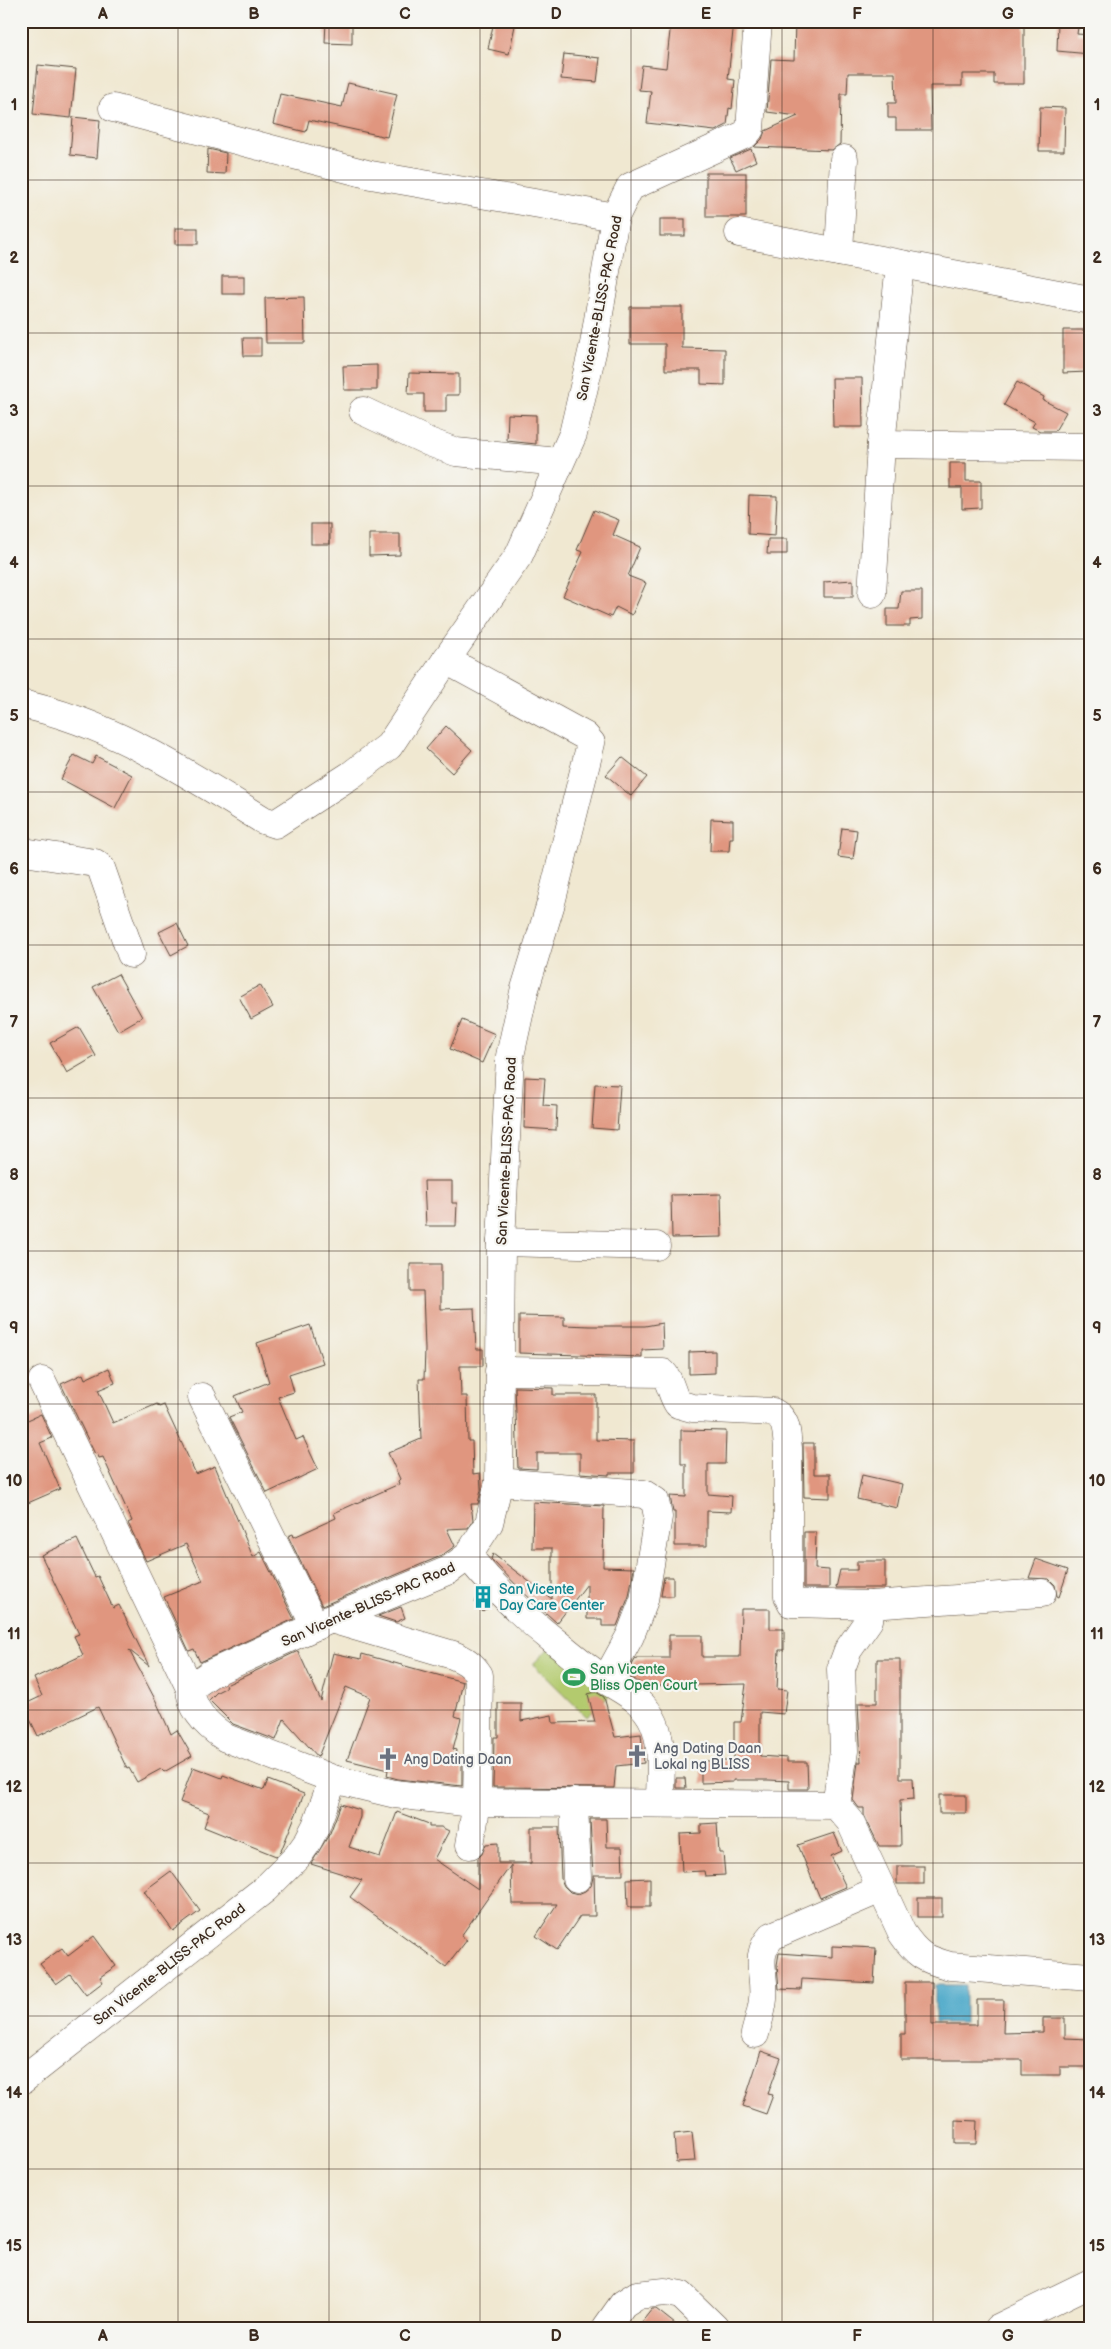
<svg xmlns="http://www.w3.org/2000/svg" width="1111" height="2349" font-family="'Balsamiq Sans',sans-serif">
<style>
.green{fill:#b3ca6e;stroke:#777a46}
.water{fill:#4ba8c9;stroke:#436974}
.building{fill:#e0967f}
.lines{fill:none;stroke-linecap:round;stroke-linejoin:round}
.minor-casing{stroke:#564639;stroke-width:29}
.minor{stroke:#fff;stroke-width:28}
.grid{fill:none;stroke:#3b2a1e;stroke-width:1;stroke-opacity:0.55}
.labels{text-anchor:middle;stroke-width:4.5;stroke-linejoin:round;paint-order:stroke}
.street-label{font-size:14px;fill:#3b2a1e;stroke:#f6f6f2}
.culture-label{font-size:14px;fill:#0d838f;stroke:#f6f6f2;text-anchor:start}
.leisure-label{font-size:14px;fill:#27864d;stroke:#f6f6f2;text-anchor:start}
.worship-label{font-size:14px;fill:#5b616d;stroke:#f6f6f2;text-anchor:start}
.neatline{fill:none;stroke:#3b2a1e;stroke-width:2}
.grid-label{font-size:16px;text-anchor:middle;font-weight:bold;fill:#3b2a1e}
</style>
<rect width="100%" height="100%" fill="#f6f6f2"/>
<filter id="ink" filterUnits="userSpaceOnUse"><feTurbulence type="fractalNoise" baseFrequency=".02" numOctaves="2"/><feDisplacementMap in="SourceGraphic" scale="10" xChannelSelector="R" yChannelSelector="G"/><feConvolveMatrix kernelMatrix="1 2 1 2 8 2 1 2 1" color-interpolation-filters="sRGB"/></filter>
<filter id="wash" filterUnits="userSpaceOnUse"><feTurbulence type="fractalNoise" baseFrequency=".0096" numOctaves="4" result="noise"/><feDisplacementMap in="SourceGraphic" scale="20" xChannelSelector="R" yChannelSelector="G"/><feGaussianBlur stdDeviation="1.12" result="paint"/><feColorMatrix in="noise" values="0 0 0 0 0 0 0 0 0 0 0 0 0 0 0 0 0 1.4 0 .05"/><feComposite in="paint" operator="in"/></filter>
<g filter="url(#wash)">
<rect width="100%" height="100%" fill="#f0e8d1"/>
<path class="green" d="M 561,1636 L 615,1690 L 587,1717 L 533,1664 Z"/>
<rect class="water" x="935" y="1985" width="30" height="38"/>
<g id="blocks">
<g class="building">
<path d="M 326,21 L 352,21 L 352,44 L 325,43 Z"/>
<path d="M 494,21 L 516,21 L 509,54 L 488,49 Z"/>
<path d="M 685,21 L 734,21 L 728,79 L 735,80 L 732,109 L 729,108 L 727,125 L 715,131 L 647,123 L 651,91 L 639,90 L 642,65 L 666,68 L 671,22 L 685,24 Z"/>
<path d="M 795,21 L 1024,21 L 1024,84 L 994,84 L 994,74 L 962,74 L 962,86 L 930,86 L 931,130 L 896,130 L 896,118 L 888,118 L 888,103 L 896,103 L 895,73 L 848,73 L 847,94 L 841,94 L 840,144 L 832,150 L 754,147 L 762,139 L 765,131 L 798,116 L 767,112 L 771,59 L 794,60 Z"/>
<path d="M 1058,21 L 1079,21 L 1077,34 L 1090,35 L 1090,54 L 1057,51 Z"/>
<path d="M 564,54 L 600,58 L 597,82 L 561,79 Z"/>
<path d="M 38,65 L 76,69 L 71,118 L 33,114 Z"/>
<path d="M 348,83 L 397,94 L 387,137 L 309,120 L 306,132 L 273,124 L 280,94 L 342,107 Z"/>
<path d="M 1040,107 L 1065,108 L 1064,151 L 1039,151 Z"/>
<path d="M 73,117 L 100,120 L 97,158 L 70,155 Z"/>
<path d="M 208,149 L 226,153 L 225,174 L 207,173 Z"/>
<path d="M 751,149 L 756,161 L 736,170 L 730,158 Z"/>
<rect x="706" y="173" width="40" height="44"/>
<rect x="660" y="219" width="25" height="17"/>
<rect x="175" y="228" width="23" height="16"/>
<rect x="222" y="276" width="22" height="18"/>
<path d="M 304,297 L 305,343 L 266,343 L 265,298 Z"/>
<path d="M 630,307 L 682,307 L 682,348 L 725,349 L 725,385 L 701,384 L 701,370 L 665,370 L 665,344 L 630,344 Z"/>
<path d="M 1063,330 L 1087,330 L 1088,372 L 1063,373 Z"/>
<path d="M 243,338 L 261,338 L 261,356 L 244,356 Z"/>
<path d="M 377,365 L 377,390 L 344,390 L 343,366 Z"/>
<path d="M 409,373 L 459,374 L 459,395 L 446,395 L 446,412 L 424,412 L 424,394 L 408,394 Z"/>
<path d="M 832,378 L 862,378 L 863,427 L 833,427 Z"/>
<path d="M 1017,382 L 1044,397 L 1043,400 L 1066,412 L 1055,431 L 1040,431 L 1032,427 L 1035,422 L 1004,405 Z"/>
<path d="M 508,414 L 536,415 L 536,444 L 507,441 Z"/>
<path d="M 950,463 L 966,463 L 966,481 L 981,481 L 981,508 L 962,509 L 962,488 L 950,488 Z"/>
<path d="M 749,495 L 777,496 L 775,536 L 748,534 Z"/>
<path d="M 594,510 L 619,520 L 613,535 L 640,547 L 628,576 L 646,583 L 632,615 L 616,607 L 611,617 L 563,596 L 583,552 L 577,550 Z"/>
<rect x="311" y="524" width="19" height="20"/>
<path d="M 369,534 L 400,534 L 400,555 L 369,556 Z"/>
<path d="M 768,539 L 787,539 L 787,554 L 767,554 Z"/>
<path d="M 853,580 L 853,597 L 824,597 L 824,582 Z"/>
<path d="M 901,591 L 922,591 L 922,619 L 910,620 L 910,626 L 887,626 L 887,609 L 899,609 Z"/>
<path d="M 446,726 L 472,750 L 452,773 L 426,749 Z"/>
<path d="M 74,755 L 92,764 L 96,756 L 132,775 L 115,808 L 61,779 Z"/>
<path d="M 622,757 L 647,777 L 631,796 L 606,775 Z"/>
<path d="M 711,819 L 733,820 L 733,838 L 730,838 L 729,851 L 710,851 Z"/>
<path d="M 842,828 L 857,830 L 853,859 L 838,857 Z"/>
<path d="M 177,923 L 188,946 L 171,955 L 159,932 Z"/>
<path d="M 118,974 L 142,1017 L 118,1031 L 93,987 Z"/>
<path d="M 260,985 L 273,1007 L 251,1019 L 239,997 Z"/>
<path d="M 462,1020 L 495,1034 L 482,1063 L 450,1049 Z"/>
<path d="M 79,1027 L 96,1056 L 67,1073 L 50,1043 Z"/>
<path d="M 525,1077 L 545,1078 L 543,1105 L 557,1106 L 556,1130 L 524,1128 Z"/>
<path d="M 595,1084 L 620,1085 L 617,1130 L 592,1128 Z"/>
<path d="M 424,1181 L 452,1181 L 452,1203 L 457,1203 L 456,1226 L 426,1226 Z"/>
<path d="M 721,1194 L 722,1237 L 672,1238 L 671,1195 Z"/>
<path d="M 410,1264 L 441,1264 L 441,1309 L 474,1308 L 476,1349 L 483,1349 L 483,1366 L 460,1366 L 461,1396 L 467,1396 L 468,1441 L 472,1441 L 473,1474 L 480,1473 L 481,1490 L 478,1504 L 471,1504 L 473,1520 L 468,1528 L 447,1529 L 455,1546 L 441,1556 L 322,1606 L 288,1536 L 293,1534 L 294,1537 L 336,1518 L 334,1513 L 399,1484 L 398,1481 L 400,1479 L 388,1453 L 421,1439 L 419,1379 L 424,1379 L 425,1349 L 423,1291 L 410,1291 Z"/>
<path d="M 519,1316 L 564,1317 L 564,1325 L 590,1326 L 645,1326 L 662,1323 L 663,1349 L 642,1350 L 642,1357 L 519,1353 Z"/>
<path d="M 310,1325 L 323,1363 L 289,1374 L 294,1392 L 278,1397 L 296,1440 L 303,1437 L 318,1469 L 267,1493 L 229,1417 L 242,1412 L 235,1396 L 269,1382 L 257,1343 Z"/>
<path d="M 715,1351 L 715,1373 L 689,1374 L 689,1352 Z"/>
<path d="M 109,1368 L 115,1383 L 98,1390 L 113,1423 L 157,1404 L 159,1407 L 164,1405 L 196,1474 L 215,1466 L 253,1557 L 261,1552 L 294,1619 L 200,1662 L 194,1649 L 189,1651 L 164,1597 L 203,1581 L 186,1544 L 146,1561 L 128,1523 L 132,1521 L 103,1457 L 99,1458 L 97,1453 L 95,1454 L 61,1384 L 83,1374 L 85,1379 Z"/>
<path d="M 515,1387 L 553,1388 L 553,1395 L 596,1395 L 596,1440 L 634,1441 L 634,1473 L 609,1473 L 609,1475 L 580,1473 L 580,1453 L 537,1453 L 537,1469 L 518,1468 Z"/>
<path d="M 41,1414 L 52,1438 L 40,1443 L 60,1489 L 21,1506 L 21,1423 Z"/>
<path d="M 681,1430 L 726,1431 L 725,1464 L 708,1464 L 708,1494 L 732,1496 L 731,1512 L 707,1511 L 707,1546 L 675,1546 L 675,1512 L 673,1512 L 670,1496 L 686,1497 L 686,1464 L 681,1464 Z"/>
<path d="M 803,1443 L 814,1443 L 814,1474 L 830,1474 L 830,1498 L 804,1497 Z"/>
<path d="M 862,1475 L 902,1484 L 897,1508 L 857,1499 Z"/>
<path d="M 533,1502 L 604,1506 L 603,1567 L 634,1568 L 629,1596 L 617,1626 L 602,1626 L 602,1619 L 587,1619 L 587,1584 L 557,1623 L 522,1591 L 491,1559 L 493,1554 L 552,1599 L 552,1548 L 532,1548 Z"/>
<path d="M 804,1532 L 816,1532 L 815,1569 L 829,1570 L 829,1588 L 804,1588 Z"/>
<path d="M 77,1539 L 95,1577 L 98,1576 L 113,1608 L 119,1605 L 149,1666 L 129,1650 L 156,1701 L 171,1734 L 177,1730 L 192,1756 L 164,1772 L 161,1769 L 137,1782 L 129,1768 L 127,1769 L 98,1707 L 38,1736 L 23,1705 L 42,1696 L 34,1678 L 83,1655 L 74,1636 L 79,1634 L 41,1555 Z"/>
<path d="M 1036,1559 L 1068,1570 L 1059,1597 L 1057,1596 L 1055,1585 L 1049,1579 L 1029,1578 Z"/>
<path d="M 857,1561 L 885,1561 L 885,1588 L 836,1588 L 840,1570 L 857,1570 Z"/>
<path d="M 664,1577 L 673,1577 L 673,1596 L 661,1596 Z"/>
<path d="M 479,1592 L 491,1605 L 483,1612 L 475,1603 Z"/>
<path d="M 401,1607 L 405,1618 L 396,1622 L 378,1616 Z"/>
<path d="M 741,1609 L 770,1609 L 770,1629 L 784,1629 L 784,1650 L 779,1650 L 777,1689 L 787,1690 L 784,1714 L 760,1712 L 760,1756 L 787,1758 L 787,1762 L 807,1762 L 808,1789 L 789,1789 L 789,1781 L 769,1780 L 733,1780 L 733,1782 L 701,1783 L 701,1761 L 734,1761 L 734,1722 L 741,1722 L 746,1684 L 644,1686 L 627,1674 L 636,1658 L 669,1658 L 669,1635 L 702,1635 L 702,1657 L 740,1657 Z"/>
<path d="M 298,1651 L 321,1701 L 333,1653 L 361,1659 L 362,1654 L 463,1682 L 455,1716 L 461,1718 L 453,1749 L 456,1750 L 455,1759 L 462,1759 L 462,1786 L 398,1779 L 387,1776 L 388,1770 L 347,1760 L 370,1697 L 346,1687 L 318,1757 L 284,1719 L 276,1740 L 233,1724 L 209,1700 L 217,1692 L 227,1687 L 226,1685 Z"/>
<path d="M 877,1659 L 900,1659 L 900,1778 L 913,1778 L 914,1799 L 900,1800 L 901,1846 L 879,1846 L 864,1815 L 864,1808 L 859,1808 L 853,1800 L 858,1762 L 861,1762 L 858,1703 L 877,1703 Z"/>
<path d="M 596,1692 L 604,1697 L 615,1737 L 641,1734 L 644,1763 L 616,1766 L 614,1788 L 493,1787 L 494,1737 L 498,1737 L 498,1703 L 521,1703 L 521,1721 L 552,1715 L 553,1723 L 595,1722 L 588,1694 Z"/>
<path d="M 193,1767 L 222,1778 L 223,1775 L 264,1790 L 268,1780 L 304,1794 L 281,1851 L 276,1856 L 204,1827 L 209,1813 L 180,1802 Z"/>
<path d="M 676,1778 L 685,1778 L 686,1788 L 676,1788 Z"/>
<rect x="939" y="1795" width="27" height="18"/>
<path d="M 341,1804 L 360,1810 L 360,1817 L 349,1847 L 380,1857 L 397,1812 L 429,1824 L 429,1827 L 441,1827 L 449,1831 L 434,1859 L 478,1889 L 478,1858 L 482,1854 L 486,1844 L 498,1843 L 498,1863 L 531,1863 L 531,1827 L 559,1827 L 561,1879 L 564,1886 L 570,1892 L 578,1894 L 585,1891 L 591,1886 L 593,1877 L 590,1819 L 606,1819 L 607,1847 L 622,1847 L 623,1875 L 594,1875 L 595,1916 L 580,1916 L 557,1950 L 536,1936 L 557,1904 L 512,1904 L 511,1865 L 461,1936 L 467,1940 L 446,1967 L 350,1897 L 362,1880 L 311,1864 L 330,1833 Z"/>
<path d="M 717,1823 L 719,1853 L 723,1853 L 725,1875 L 705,1876 L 704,1871 L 682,1872 L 680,1834 L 701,1833 L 701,1824 Z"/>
<path d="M 834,1833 L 842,1851 L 831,1856 L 846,1887 L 820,1898 L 798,1845 Z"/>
<rect x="897" y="1866" width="27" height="18"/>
<path d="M 171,1871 L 200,1911 L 173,1931 L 144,1891 Z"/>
<path d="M 650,1878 L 650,1907 L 628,1907 L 627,1879 Z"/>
<rect x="918" y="1898" width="24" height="19"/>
<path d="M 94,1936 L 116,1966 L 100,1977 L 103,1982 L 86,1995 L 70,1974 L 56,1984 L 40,1964 L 62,1948 L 68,1956 Z"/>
<path d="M 832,1946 L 876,1948 L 874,1983 L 802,1979 L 801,1990 L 779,1989 L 777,1965 L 779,1953 L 832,1957 Z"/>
<path d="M 905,1982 L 932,1982 L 932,2025 L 977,2025 L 977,2000 L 1004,2000 L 1003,2033 L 1043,2032 L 1043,2018 L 1065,2018 L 1065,2038 L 1090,2039 L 1090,2067 L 1060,2067 L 1060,2075 L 1022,2075 L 1022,2060 L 901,2060 L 901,2034 L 905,2034 Z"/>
<path d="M 761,2051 L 781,2058 L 768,2094 L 773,2095 L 766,2114 L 743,2106 Z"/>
<path d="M 955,2120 L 977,2121 L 976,2144 L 955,2144 Z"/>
<path d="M 692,2132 L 695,2161 L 676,2162 L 674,2134 Z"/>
<path d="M 652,2309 L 656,2309 L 680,2328 L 637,2328 Z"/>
</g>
</g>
</g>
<g filter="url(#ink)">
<use href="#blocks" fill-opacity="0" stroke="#564639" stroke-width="1"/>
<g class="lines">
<defs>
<g id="minor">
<path d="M 113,108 L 371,175 L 615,217"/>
<path d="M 739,233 L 1090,300"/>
<path d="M 839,252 L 844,159"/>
<path d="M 363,411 L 429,442 L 456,452 L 559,462"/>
<path d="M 881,444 L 1085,447"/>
<path d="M 872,594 L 881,444 L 900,264"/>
<path d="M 21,704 C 109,722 187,773 263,820 L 275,824 L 351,775 L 389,746 L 446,660"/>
<path d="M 21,848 L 24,852 L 95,863 L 101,868 L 131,954"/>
<path d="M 501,1242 L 656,1246"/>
<path d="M 499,1371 L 663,1373 C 671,1381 671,1394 678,1404 L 692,1408 L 773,1412 C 788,1420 786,1432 788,1448 L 788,1596 L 791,1603 L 871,1605 L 1042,1593"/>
<path d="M 42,1381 L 190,1688"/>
<path d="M 202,1397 L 315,1626"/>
<path d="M 499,1482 L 644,1494 L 655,1501 L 658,1517 L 644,1600 L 630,1636 L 606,1680"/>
<path d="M 468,1556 C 495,1589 525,1618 558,1644 C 572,1655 586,1667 601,1677 C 622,1691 643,1698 654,1723 C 664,1746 660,1778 660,1802"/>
<path d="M 331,1619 L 453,1655 C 465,1660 472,1664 479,1675 L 477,1802 L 470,1845"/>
<path d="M 333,1779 L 395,1794 L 464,1802 L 836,1805 L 850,1821 L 902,1933 C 917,1955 924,1959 950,1966 L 1090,1977"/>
<path d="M 574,1802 L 577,1878"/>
<path d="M 836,1805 L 844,1751 L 841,1669 L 848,1650 L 869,1620 L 871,1605"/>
<path d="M 755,2034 C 758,2022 762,2011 763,1999 C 766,1975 753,1956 772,1936 L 881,1889"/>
<path d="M 21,2081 L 265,1889 L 297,1857 L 307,1843 L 316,1826 L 333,1779 L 226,1738 C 209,1727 191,1710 190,1688 L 210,1674 L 331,1619 L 449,1570 L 468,1556 L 489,1523 L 499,1482 L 501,1242 L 510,1056 L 524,992 L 551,903 L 591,743 L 585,736 L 446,660 L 519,555 L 573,434 L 594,344 L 615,217 L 630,187 L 746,134 L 750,129 L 758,21"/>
<path d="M 606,2328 L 623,2304 L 637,2295 L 665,2292 L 681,2295 L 715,2328"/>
<path d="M 998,2328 L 1090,2283"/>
</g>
</defs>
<use href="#minor" class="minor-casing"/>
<use href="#minor" class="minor"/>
</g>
</g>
<path class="grid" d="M 178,21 L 178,2328M 329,21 L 329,2328M 480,21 L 480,2328M 631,21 L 631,2328M 782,21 L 782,2328M 933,21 L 933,2328M 21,180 L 1090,180M 21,333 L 1090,333M 21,486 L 1090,486M 21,639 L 1090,639M 21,792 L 1090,792M 21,945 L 1090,945M 21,1098 L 1090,1098M 21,1251 L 1090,1251M 21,1404 L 1090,1404M 21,1557 L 1090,1557M 21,1710 L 1090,1710M 21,1863 L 1090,1863M 21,2016 L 1090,2016M 21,2169 L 1090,2169"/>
<defs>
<symbol id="building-bare" viewBox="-9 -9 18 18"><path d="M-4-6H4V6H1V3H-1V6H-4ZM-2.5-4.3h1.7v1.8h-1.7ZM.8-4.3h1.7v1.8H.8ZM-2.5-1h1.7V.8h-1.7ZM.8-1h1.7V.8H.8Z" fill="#0f9aa8" stroke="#f6f6f2" stroke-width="2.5" paint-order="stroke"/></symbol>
<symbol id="stadium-bare" viewBox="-9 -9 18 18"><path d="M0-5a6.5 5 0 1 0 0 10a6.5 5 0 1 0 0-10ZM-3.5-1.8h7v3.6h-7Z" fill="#2e9e5b" stroke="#f6f6f2" stroke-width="2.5" paint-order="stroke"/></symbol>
<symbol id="church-bare" viewBox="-9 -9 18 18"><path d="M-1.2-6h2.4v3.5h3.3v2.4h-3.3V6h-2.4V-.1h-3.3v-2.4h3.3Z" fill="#6b7280" stroke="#f6f6f2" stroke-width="2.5" paint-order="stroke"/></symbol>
</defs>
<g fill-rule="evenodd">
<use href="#building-bare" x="467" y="1581" width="32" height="32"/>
<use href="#stadium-bare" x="558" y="1661" width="32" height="32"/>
<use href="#church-bare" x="621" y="1740" width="32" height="32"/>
<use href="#church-bare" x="372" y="1743" width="32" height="32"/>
</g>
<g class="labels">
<g class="street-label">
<text transform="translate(599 308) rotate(-79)" y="5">San Vicente-BLISS-PAC Road</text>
<text transform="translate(506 1151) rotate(-87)" y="5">San Vicente-BLISS-PAC Road</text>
<text transform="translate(368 1604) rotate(-24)" y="5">San Vicente-BLISS-PAC Road</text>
<text transform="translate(169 1964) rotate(-38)" y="5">San Vicente-BLISS-PAC Road</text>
</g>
<g class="culture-label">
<text x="499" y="1594">San Vicente<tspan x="499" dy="16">Day Care Center</tspan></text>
</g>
<g class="leisure-label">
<text x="590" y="1674">San Vicente<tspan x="590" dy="16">Bliss Open Court</tspan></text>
</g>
<g class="worship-label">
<text x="654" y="1753">Ang Dating Daan<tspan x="654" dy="16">Lokal ng BLISS</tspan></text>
<text x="404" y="1764">Ang Dating Daan</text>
</g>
</g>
<rect width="1111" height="2349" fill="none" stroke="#f6f6f2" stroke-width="55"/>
<rect x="28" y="28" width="1056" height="2294" class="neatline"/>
<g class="grid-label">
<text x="103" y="19">A</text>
<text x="254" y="19">B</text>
<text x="405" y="19">C</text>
<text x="556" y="19">D</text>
<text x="706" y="19">E</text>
<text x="857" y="19">F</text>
<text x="1008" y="19">G</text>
<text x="14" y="110">1</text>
<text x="1097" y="110">1</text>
<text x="14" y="263">2</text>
<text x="1097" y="263">2</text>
<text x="14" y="416">3</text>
<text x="1097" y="416">3</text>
<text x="14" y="568">4</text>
<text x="1097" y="568">4</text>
<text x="14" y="721">5</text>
<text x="1097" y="721">5</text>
<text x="14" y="874">6</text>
<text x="1097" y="874">6</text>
<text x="14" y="1027">7</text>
<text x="1097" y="1027">7</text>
<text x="14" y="1180">8</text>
<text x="1097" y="1180">8</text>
<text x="14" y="1333">9</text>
<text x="1097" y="1333">9</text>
<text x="14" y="1486">10</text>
<text x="1097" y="1486">10</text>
<text x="14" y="1639">11</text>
<text x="1097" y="1639">11</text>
<text x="14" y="1792">12</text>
<text x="1097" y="1792">12</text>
<text x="14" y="1945">13</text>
<text x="1097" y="1945">13</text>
<text x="14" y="2098">14</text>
<text x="1097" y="2098">14</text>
<text x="14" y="2251">15</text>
<text x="1097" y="2251">15</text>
<text x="103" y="2341">A</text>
<text x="254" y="2341">B</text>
<text x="405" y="2341">C</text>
<text x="556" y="2341">D</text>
<text x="706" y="2341">E</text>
<text x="857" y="2341">F</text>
<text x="1008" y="2341">G</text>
</g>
</svg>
